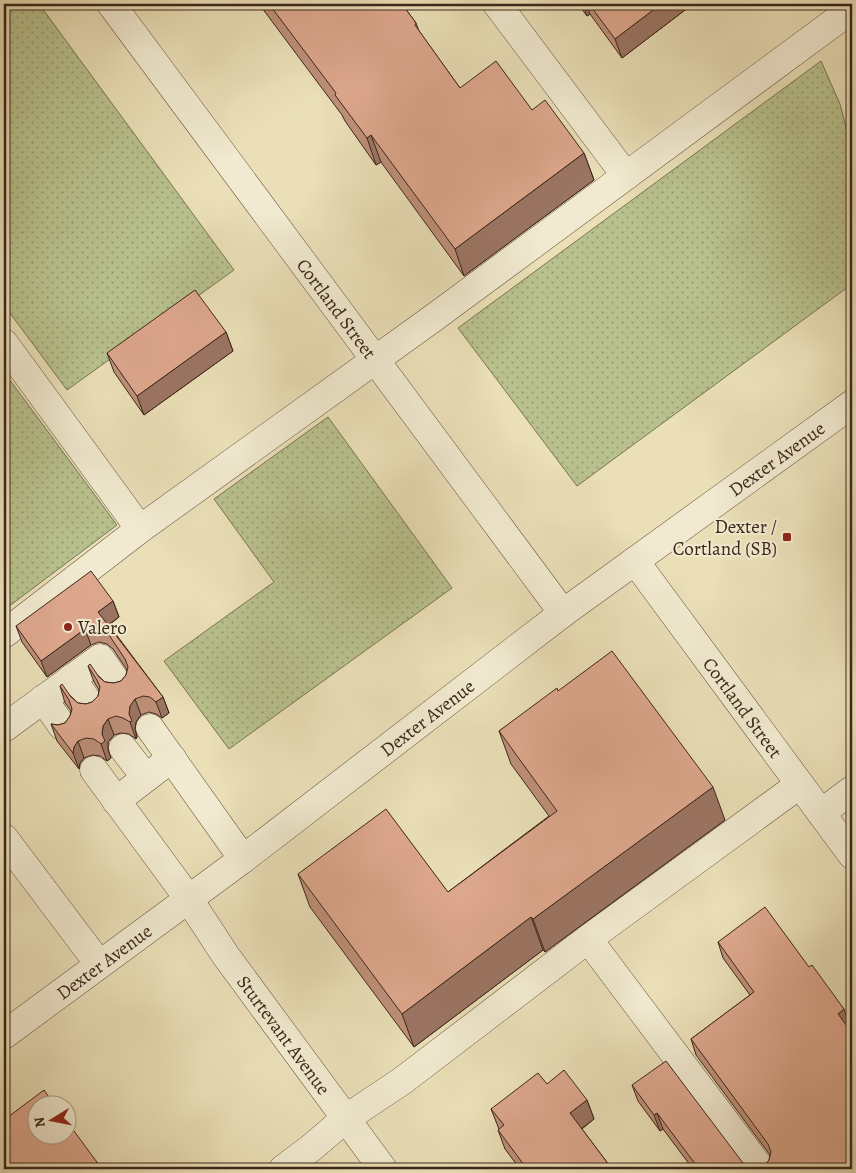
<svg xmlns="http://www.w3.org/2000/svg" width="856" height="1173" font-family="Alegreya,serif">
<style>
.grass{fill:url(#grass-dots);stroke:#7a7454}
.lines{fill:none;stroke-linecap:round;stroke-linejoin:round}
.minor-casing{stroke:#685441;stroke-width:29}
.minor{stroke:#f1ead0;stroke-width:28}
.wall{fill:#be9079;stroke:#3c261a}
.shaded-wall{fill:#9b7563;stroke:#3c261a}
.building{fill:#dda78d;stroke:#3c261a}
.poi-dot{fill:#8f2418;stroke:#f1ead0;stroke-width:2}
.labels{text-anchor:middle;stroke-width:4;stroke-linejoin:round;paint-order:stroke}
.street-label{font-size:19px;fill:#3c261a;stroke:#f1ead0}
.poi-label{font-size:19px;fill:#3c261a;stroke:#f1ead0;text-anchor:end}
</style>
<defs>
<pattern id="grass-dots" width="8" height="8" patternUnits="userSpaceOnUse" patternTransform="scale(1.25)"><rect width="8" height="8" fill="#b8c18d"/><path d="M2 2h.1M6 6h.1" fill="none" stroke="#979d72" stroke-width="1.8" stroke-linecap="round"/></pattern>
</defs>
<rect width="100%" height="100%" fill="#eadfb7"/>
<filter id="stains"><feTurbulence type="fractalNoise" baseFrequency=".004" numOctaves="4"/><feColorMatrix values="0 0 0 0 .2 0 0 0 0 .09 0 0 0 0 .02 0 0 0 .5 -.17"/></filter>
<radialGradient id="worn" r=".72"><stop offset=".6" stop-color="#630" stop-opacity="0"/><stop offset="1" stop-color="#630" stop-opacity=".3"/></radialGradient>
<g class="grass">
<path d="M 5,4 L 39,4 L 234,270 L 67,390 L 4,305 L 4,5 Z"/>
<path d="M 821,61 L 840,104 L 852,150 L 852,284 L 577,486 L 458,328 Z"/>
<path d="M 9,379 L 117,525 L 4,610 L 4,383 Z"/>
<path d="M 328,417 L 452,588 L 229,749 L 164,661 L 274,582 L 214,499 Z"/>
</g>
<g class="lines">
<defs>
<g id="minor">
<path id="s1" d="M 111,4 L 563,613"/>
<path d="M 497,4 L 626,176"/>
<path d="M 4,343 L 140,529"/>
<path id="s2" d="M 635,561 L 852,855"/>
<path d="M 4,634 L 140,529 L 432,319 L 852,9"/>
<path d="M 72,678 L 90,705"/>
<path d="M 43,699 L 62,726"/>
<path d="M 4,728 L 100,658 L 118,684"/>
<path d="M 150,728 L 243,859"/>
<path d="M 123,748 L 146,778"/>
<path id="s3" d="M 94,770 L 188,898 L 226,956 L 383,1169"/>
<path d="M 116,801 L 172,758"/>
<path d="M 821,813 L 852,790"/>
<path d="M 4,838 L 99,964"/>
<path d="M 588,939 L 761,1169"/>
<path id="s4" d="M 4,1035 L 243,859 L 563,613 L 852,404"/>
<path d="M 283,1169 L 311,1148 L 345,1119 L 402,1081 L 588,939 L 799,785"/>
</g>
</defs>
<use href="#minor" class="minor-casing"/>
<use href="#minor" class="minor"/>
</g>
<g class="wall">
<path d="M 259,4 L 402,4 L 416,23 L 419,31 L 460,88 L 532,110 L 584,153 L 594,180 L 464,276 L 381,162 L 376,165 L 345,121 L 342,115 Z"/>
<path d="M 578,4 L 693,4 L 622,58 L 590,14 L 587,16 Z"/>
<path d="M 226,332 L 233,351 L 144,415 L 114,372 L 107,353 Z"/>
<path d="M 113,601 L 119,617 L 109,625 L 163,697 L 169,713 L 162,718 L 156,714 L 149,712 L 141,715 L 136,722 L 135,729 L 137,737 L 136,739 L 129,734 L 121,733 L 114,735 L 108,742 L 108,750 L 111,758 L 107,761 L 100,756 L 92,755 L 84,758 L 80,763 L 79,769 L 57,741 L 51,724 L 58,725 L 65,723 L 70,716 L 71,711 L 65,703 L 60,686 L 78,703 L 86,704 L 92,702 L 98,696 L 99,690 L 94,682 L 88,666 L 105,682 L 114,683 L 121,681 L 126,675 L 127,670 L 113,649 L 107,644 L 99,642 L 91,645 L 47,677 L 22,642 L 16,626 Z"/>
<path d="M 558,691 L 725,820 L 545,952 L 543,950 L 414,1047 L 310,907 L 298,874 L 448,892 L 549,816 L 511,764 L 499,731 Z"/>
<path d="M 718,942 L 850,1025 L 848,1027 L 852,1169 L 693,1169 L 663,1129 L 660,1131 L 638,1101 L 632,1085 L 750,1168 L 758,1168 L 765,1165 L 769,1160 L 770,1155 L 696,1055 L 691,1039 L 750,995 L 723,958 Z"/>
<path d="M 587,1100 L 594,1119 L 582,1129 L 612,1169 L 520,1169 L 505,1149 L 498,1130 L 499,1129 L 491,1109 Z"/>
</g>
<g class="shaded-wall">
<path d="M 583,4 L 586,4 L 590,14 L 587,16 Z"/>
<path d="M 661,4 L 693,4 L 622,58 L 615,39 Z"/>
<path d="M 371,135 L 381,162 L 376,165 L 367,138 Z"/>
<path d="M 584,153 L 594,180 L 464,276 L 455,249 Z"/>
<path d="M 226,332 L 233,351 L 144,415 L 137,396 Z"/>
<path d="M 113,601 L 119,617 L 104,628 L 98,612 Z"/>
<path d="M 85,629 L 91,645 L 47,677 L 41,661 Z"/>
<path d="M 163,697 L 169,713 L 162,718 L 156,702 Z"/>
<path d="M 135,699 L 141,715 L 136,722 L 135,729 L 137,737 L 136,739 L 130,722 L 129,714 L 130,706 Z"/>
<path d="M 108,719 L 114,735 L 108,742 L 108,750 L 111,758 L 107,761 L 101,744 L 103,726 Z"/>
<path d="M 78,741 L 84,758 L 80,763 L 79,769 L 73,753 L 74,747 Z"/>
<path d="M 713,787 L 725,820 L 545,952 L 533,919 Z"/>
<path d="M 531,917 L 543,950 L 414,1047 L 402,1014 Z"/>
<path d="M 844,1009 L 850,1025 L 844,1030 L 838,1014 Z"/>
<path d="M 587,1100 L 594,1119 L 577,1132 L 570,1113 Z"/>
<path d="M 657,1113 L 663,1129 L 660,1131 L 654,1115 Z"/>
</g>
<g class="building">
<path d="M 269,4 L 402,4 L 416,23 L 415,25 L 460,88 L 496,61 L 532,110 L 545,100 L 584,153 L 455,249 L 371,135 L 367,138 L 335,95 L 336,93 Z"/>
<path d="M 589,4 L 661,4 L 615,39 Z"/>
<path d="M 195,290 L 226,332 L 137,396 L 107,353 Z"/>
<path d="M 91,571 L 113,601 L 98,612 L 163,697 L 156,702 L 150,697 L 143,696 L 135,699 L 130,706 L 129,714 L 132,721 L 130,722 L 123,718 L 116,716 L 108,719 L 103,726 L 102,734 L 105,741 L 101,744 L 94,739 L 86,738 L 78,741 L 74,747 L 73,753 L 51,724 L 58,725 L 65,723 L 70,716 L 72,709 L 69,700 L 60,686 L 62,684 L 71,697 L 78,703 L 86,704 L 92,702 L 98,696 L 100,687 L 97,680 L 88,666 L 90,664 L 99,677 L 105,682 L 114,683 L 121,681 L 126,675 L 128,667 L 125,659 L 107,632 L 101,628 L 93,626 L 85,629 L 41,661 L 16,626 Z"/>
<path d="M 612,651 L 713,787 L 533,919 L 531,917 L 402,1014 L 298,874 L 386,809 L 448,892 L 557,811 L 499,731 L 557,688 L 558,691 Z"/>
<path d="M 765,907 L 809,967 L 812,965 L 844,1009 L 838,1014 L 852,1033 L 852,1169 L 701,1169 L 697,1164 L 696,1165 L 657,1113 L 654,1115 L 632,1085 L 666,1061 L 743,1163 L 750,1168 L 758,1168 L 765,1165 L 769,1160 L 771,1152 L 768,1144 L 691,1039 L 754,992 L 718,942 Z"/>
<path d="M 564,1070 L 587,1100 L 570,1113 L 612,1169 L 527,1169 L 498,1130 L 504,1125 L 491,1109 L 538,1073 L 547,1084 Z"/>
<path d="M 44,1090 L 55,1106 L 38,1106 L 38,1136 L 68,1136 L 68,1123 L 102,1169 L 4,1169 L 4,1120 Z"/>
</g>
<g class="poi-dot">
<rect x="782" y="532" width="10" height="10" rx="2.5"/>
<circle cx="68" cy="627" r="5"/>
</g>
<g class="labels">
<g class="street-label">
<text dy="7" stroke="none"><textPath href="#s1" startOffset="379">Cortland Street</textPath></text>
<text dy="7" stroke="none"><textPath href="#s4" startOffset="964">Dexter Avenue</textPath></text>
<text dy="7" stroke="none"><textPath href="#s2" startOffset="182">Cortland Street</textPath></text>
<text dy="7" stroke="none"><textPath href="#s4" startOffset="529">Dexter Avenue</textPath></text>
<text dy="7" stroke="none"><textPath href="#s4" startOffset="124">Dexter Avenue</textPath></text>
<text dy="7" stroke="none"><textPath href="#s3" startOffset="326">Sturtevant Avenue</textPath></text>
</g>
<g class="poi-label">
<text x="777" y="533">Dexter /<tspan x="777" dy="22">Cortland (SB)</tspan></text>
<text x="78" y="634" text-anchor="start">Valero</text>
</g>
</g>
<rect width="856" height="1173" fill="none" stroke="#eadfb7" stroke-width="20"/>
<rect x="5" y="5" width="846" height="1163" fill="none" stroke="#3c261a" stroke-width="2.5"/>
<rect x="10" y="10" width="836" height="1153" fill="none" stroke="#3c261a"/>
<g transform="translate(52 1120) rotate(260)"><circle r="24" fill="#f1ead0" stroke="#a99c87"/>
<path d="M0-4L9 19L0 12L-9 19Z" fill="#8f2418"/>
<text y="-8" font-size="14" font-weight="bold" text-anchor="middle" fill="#3c261a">N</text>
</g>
<rect width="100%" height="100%" filter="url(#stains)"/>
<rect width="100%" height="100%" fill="url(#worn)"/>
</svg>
